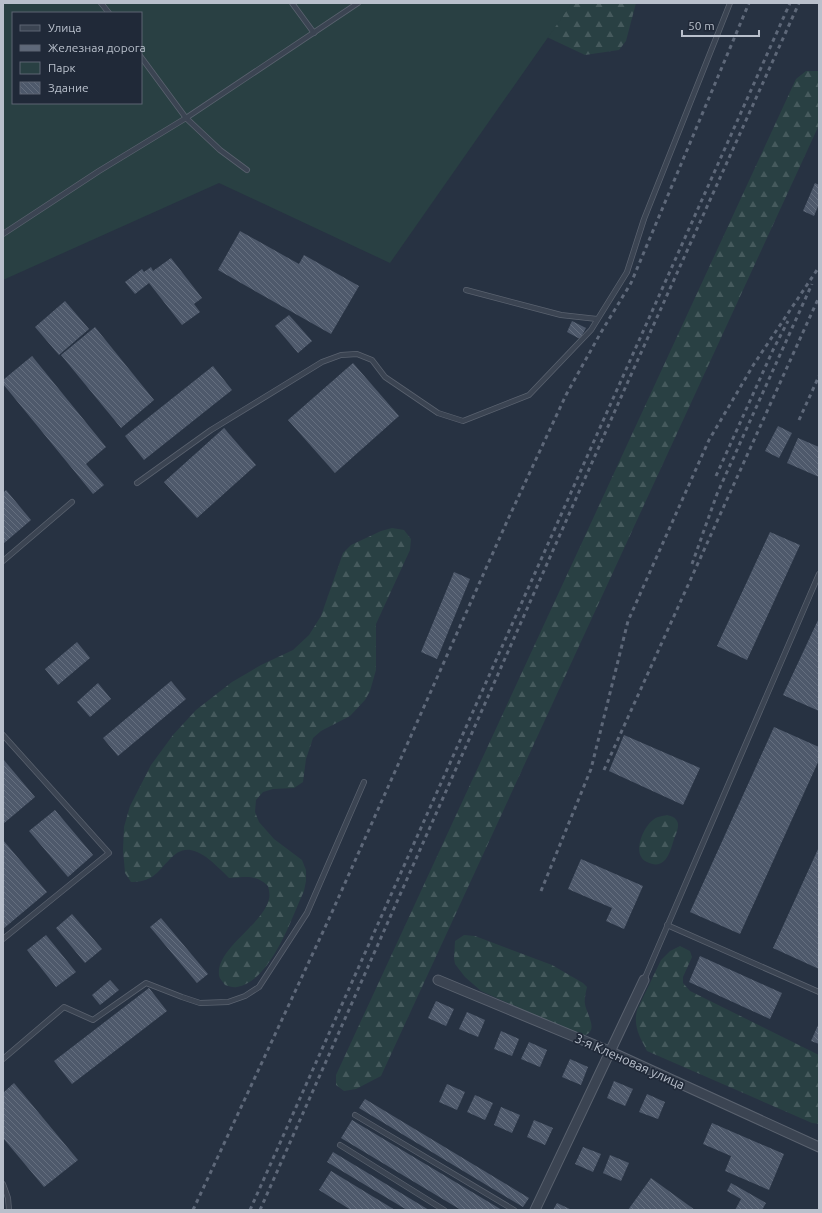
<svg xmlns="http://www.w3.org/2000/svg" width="822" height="1213" font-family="Ubuntu,sans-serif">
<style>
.forest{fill:url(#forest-firs)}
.green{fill:#294043;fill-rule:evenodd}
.building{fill:url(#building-back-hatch)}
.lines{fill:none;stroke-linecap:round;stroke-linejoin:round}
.service-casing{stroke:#5a626f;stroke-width:6}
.minor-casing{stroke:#5a626f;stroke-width:11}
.service{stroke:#3b4452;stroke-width:4.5}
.minor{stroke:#3b4452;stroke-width:9}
.rail{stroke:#5e6879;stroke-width:3;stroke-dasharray:4 4;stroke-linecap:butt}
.labels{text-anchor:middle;stroke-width:3.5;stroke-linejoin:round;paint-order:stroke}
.street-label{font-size:13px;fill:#b9c0cc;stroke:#202938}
</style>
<defs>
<pattern id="forest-firs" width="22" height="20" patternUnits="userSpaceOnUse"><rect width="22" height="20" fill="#294043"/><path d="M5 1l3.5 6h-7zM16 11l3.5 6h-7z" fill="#465a5d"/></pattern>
<pattern id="building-back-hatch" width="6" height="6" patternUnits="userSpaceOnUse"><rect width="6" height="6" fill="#4e596b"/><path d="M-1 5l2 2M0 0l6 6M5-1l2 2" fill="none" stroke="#656f7f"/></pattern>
</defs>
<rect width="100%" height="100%" fill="#273242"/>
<g class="forest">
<path d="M 462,3 L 636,3 L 626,41 L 619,50 L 585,55 L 532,30 Z"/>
<path d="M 806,71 L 819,71 L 819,125 L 381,1076 L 356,1089 L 344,1091 L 336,1085 L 336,1075 L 796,79 Z"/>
<path d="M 392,528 L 404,530 L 411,539 L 410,550 L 376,624 L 376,670 L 370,691 L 365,700 L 350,716 L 321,731 L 313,738 L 306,759 L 303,782 L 294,788 L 273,789 L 263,792 L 256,800 L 255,812 L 259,822 L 274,839 L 302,860 L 306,870 L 306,881 L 304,891 C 291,919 271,981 237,987 C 233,988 229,986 225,985 C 223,982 219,978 219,975 C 216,948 263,925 269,899 C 270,895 269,890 268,886 C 255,874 246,877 229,878 C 222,871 214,863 206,857 C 177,837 171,863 152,877 C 145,881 139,882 131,882 L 125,873 L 123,850 L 124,827 L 130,806 L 151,765 L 173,735 L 196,710 L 232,682 L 261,665 L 293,650 L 309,635 L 321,616 L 343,553 L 351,545 L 381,531 Z"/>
<path d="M 667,815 C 671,816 675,817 677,821 C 680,826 676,834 674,839 C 670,853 665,871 647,862 C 631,855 643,827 653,820 C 656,817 662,816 667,815 Z"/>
<path d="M 464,935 L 475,936 L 552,965 L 583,983 L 587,987 C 586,992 584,999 585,1004 C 586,1014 601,1032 582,1036 L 481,991 L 465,977 L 455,964 L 454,958 L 455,941 Z"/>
<path d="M 680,946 L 690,951 L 692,957 L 683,977 L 683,983 L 690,991 L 819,1055 L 819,1124 L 812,1123 L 647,1051 C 640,1037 633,1027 637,1010 L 661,960 L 670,951 Z"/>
</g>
<path class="green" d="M 3,3 L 572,3 L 390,263 L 219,183 L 3,280 ZM 13,13 L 141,13 L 141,103 L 13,103 Z"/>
<g class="building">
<path d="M 815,183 L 819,185 L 819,204 L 814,216 L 803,211 Z"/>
<path d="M 240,231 L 299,264 L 304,255 L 359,286 L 331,334 L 218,270 Z"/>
<path d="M 171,258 L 202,298 L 194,304 L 200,312 L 182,325 L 149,283 L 135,294 L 125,282 L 142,269 L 144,272 L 151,267 L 153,271 Z"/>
<path d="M 65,301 L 89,329 L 59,355 L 35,327 Z"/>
<path d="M 289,315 L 312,341 L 298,353 L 275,326 Z"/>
<path d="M 572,321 L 586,328 L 580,339 L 567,332 Z"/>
<path d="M 95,327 L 154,400 L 121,428 L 61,355 Z"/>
<path d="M 32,356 L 106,447 L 86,464 L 104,485 L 93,494 L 3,384 L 3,380 Z"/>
<path d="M 353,363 L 399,416 L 335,473 L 288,420 Z"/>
<path d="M 213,366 L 232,390 L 144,460 L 125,436 Z"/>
<path d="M 778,426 L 792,433 L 779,458 L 765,451 Z"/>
<path d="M 224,428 L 256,465 L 197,518 L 164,482 Z"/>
<path d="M 798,438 L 819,447 L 819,477 L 787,463 Z"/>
<path d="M 6,490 L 31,520 L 3,544 L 3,493 Z"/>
<path d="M 770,532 L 800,545 L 747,660 L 717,646 Z"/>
<path d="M 454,572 L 470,579 L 437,659 L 421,652 Z"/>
<path d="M 819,618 L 819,711 L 783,695 Z"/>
<path d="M 77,642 L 90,658 L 58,685 L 45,669 Z"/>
<path d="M 171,681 L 186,699 L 118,756 L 103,738 Z"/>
<path d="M 98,683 L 111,699 L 90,717 L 77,702 Z"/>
<path d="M 774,727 L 819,747 L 819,760 L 740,934 L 690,912 Z"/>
<path d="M 624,735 L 700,768 L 683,805 L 609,771 Z"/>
<path d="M 3,759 L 35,797 L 3,824 Z"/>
<path d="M 55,810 L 93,855 L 68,877 L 29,831 Z"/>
<path d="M 3,840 L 47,892 L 3,929 Z"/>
<path d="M 819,847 L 819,969 L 773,948 Z"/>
<path d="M 581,859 L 643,886 L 624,929 L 606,921 L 612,908 L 568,889 Z"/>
<path d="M 72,914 L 102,949 L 85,963 L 56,928 Z"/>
<path d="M 161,918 L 208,974 L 197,983 L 150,927 Z"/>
<path d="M 46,935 L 76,972 L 56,987 L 27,950 Z"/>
<path d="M 700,956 L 782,993 L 770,1019 L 689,982 Z"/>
<path d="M 110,980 L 119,990 L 100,1005 L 92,995 Z"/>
<path d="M 149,988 L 167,1011 L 72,1084 L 54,1061 Z"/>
<path d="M 436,1001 L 454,1009 L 446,1026 L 428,1018 Z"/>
<path d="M 467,1012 L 485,1020 L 478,1037 L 459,1029 Z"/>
<path d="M 819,1023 L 819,1044 L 811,1041 Z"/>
<path d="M 501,1031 L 519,1039 L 512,1056 L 494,1049 Z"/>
<path d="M 529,1042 L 547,1050 L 540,1067 L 521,1059 Z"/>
<path d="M 570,1059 L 588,1067 L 581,1085 L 562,1077 Z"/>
<path d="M 614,1081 L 633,1089 L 625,1106 L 607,1098 Z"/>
<path d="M 14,1083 L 78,1160 L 44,1187 L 3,1138 L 3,1093 Z"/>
<path d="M 447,1084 L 465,1092 L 457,1110 L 439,1102 Z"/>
<path d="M 647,1094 L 665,1102 L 658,1119 L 639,1112 Z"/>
<path d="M 475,1095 L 493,1103 L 485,1120 L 467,1112 Z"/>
<path d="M 365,1099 L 529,1198 L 523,1207 L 359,1108 Z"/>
<path d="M 501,1107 L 520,1115 L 512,1133 L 494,1125 Z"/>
<path d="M 352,1120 L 502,1210 L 461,1210 L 341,1138 Z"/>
<path d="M 534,1120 L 553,1128 L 545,1145 L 527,1137 Z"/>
<path d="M 712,1123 L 784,1154 L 769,1190 L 725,1171 L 731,1156 L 703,1144 Z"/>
<path d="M 583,1147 L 601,1154 L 593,1172 L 575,1164 Z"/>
<path d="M 333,1152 L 429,1210 L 407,1210 L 327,1162 Z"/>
<path d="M 610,1155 L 629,1163 L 621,1181 L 603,1173 Z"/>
<path d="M 331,1171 L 395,1210 L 351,1210 L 319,1190 Z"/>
<path d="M 651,1178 L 695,1210 L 628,1210 Z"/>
<path d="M 731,1183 L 766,1203 L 762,1210 L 735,1210 L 741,1199 L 727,1191 Z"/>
<path d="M 557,1203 L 572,1210 L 553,1210 Z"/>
</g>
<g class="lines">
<defs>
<g id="service">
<path d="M 101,3 L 109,13"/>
<path d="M 292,3 L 314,33"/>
<path d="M 141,57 L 186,118 L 220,150 L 247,170"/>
<path d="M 3,234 L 99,171 L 186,118 L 358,3"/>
<path d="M 466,290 L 561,315 L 597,319"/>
<path d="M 137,483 L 211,430 L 322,362 L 341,355 L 357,354 L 372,360 L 385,377 L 438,413 L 463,421 L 529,395 L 591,330 L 627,272 L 644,219 L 730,3"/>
<path d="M 3,561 L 72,502"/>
<path d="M 3,735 L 109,853 L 3,939"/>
<path d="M 667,925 L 819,992"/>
<path d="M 644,980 L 819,574"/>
<path d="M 3,1059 L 64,1007 L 93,1020 L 146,983 L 182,997 L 200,1003 L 228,1002 L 245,996 L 259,987 L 307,913 L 364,782"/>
<path d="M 355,1115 L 514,1210"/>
<path d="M 340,1145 L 444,1210"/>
<path d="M 3,1184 L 8,1198 L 9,1210"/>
</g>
<g id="minor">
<path d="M 438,980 L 609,1051 L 819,1147"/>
<path d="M 535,1210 L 644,980"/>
</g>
</defs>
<use href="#service" class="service-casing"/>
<use href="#minor" class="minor-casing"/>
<use href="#service" class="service"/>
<use href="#minor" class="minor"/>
<g class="rail">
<path d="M 799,420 L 819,376"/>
<path d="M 716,476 L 773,350 L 788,321"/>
<path d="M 692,564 L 717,494 L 812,284"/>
<path d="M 604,770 L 819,297"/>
<path d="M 541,891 L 591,769 L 628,621 L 709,440 L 754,364 L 819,267"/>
<path d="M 193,1210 L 328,921 L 509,517 L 566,395 L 600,334 L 631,283 L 749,3"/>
<path d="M 250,1210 L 790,3"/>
<path d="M 260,1210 L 626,386 L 799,3"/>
</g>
</g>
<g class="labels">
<g class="street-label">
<text transform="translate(630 1061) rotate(24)" y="5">3-я Кленовая улица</text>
</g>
</g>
<rect width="822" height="1213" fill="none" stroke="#b9c0cc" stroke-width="8"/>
<rect x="12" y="12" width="130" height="92" fill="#202938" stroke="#5d6573"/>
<rect x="20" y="25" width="20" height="6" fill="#3b4452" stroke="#5d6573"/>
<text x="48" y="32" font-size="12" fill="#b9c0cc">Улица</text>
<rect x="20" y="45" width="20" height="6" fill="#5e6879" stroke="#5d6573"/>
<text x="48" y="52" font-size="12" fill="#b9c0cc">Железная дорога</text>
<rect x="20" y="62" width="20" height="12" fill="#294043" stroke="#5d6573"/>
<text x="48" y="72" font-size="12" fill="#b9c0cc">Парк</text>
<rect x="20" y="82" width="20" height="12" fill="url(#building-back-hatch)" stroke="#5d6573"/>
<text x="48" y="92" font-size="12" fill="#b9c0cc">Здание</text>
<path d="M682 30v6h77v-6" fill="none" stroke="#b9c0cc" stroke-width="2"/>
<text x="688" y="30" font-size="12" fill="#b9c0cc" stroke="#202938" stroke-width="3" paint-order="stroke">50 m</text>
</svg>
